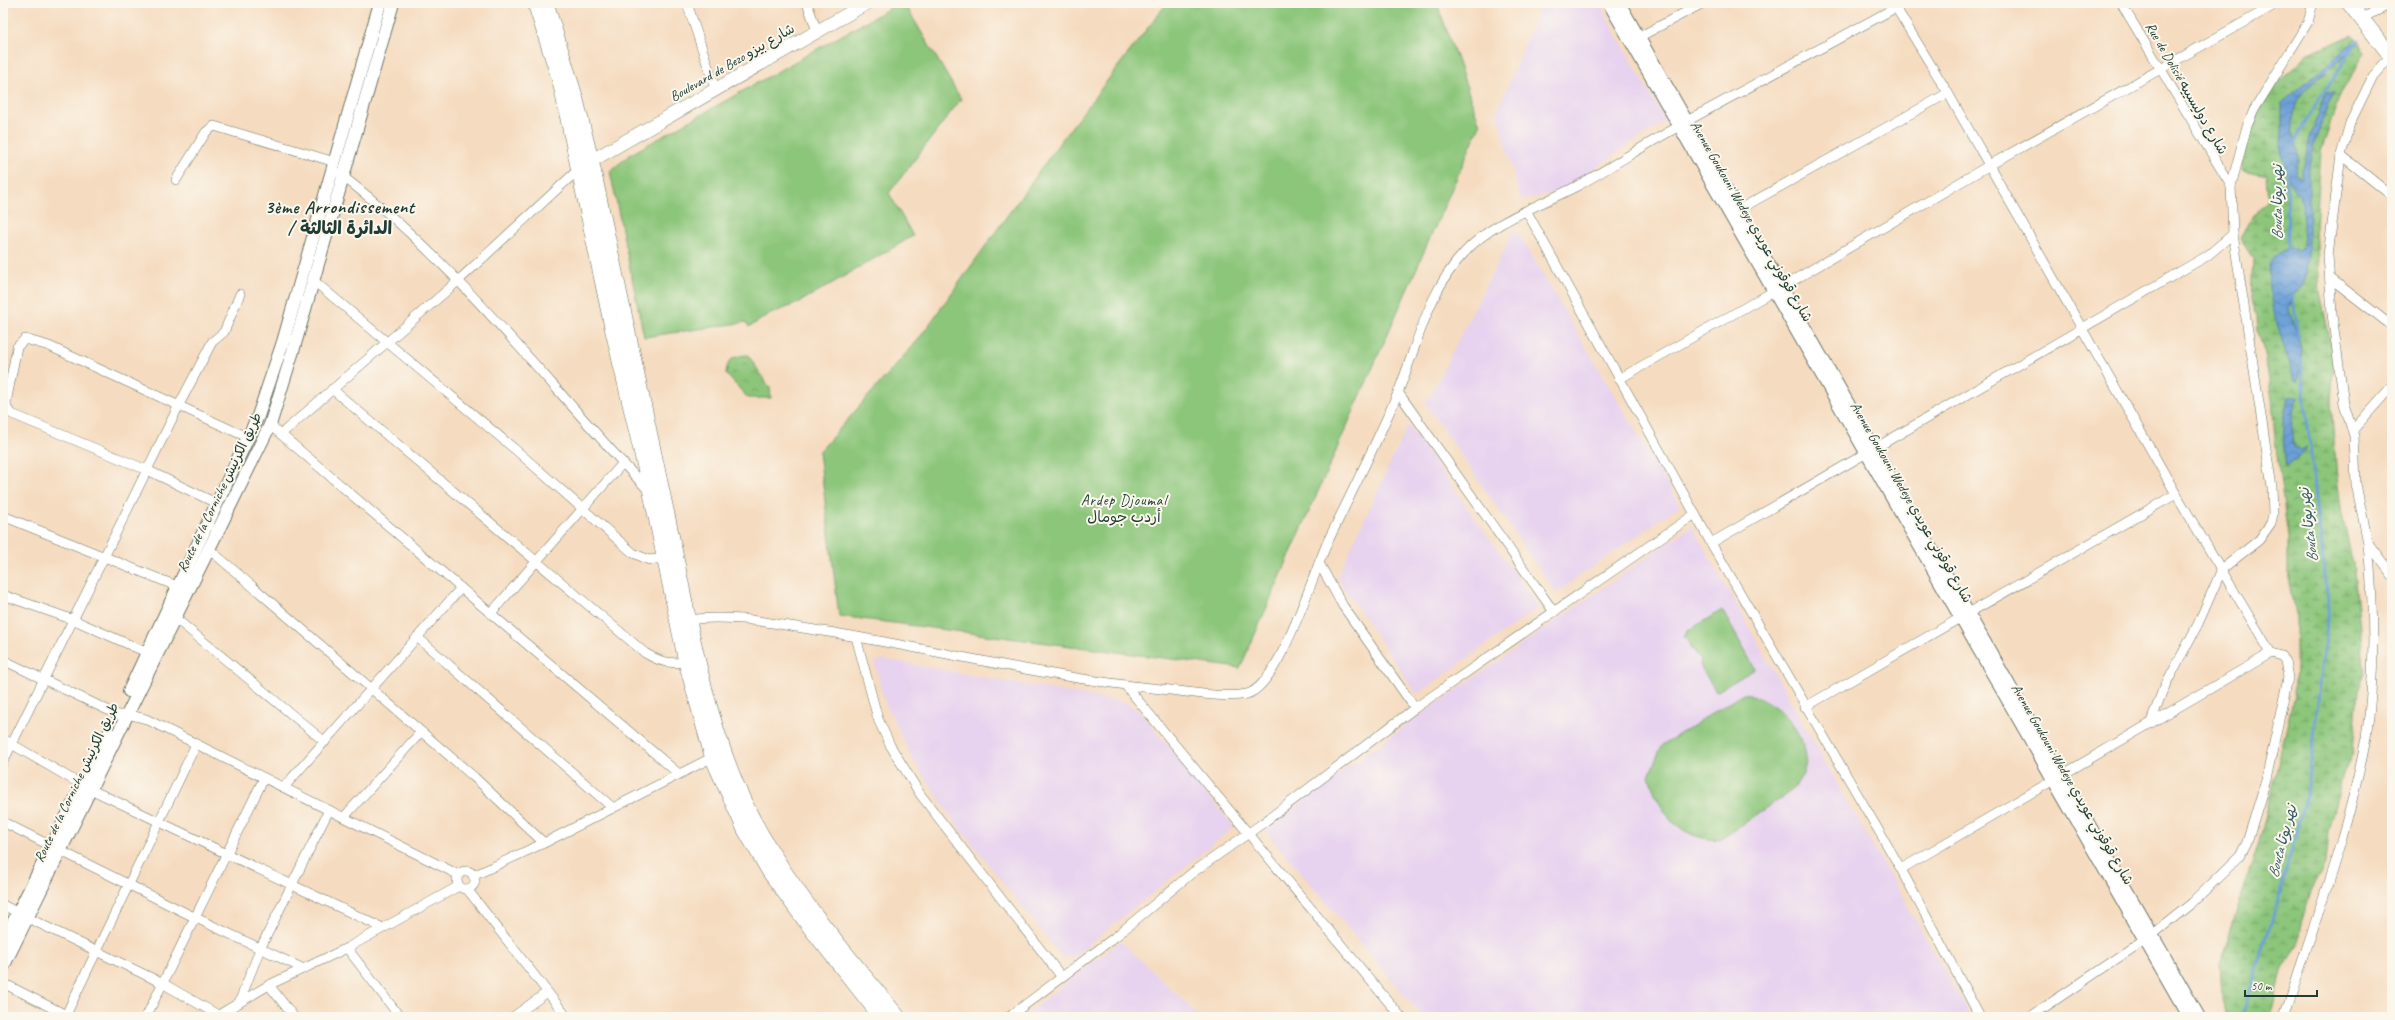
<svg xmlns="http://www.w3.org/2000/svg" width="2395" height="1020" font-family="Caveat,'Playpen Sans Arabic',sans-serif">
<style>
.built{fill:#e7d2ef}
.wetland{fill:url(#wetland-marsh);stroke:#568257}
.park{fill:url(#park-crowns);stroke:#568257}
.garden{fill:#8cc67a;stroke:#568257}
.water{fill:url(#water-waves);stroke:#456e86}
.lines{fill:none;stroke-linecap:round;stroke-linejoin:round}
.stream{stroke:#6b9fd7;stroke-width:3}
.minor-casing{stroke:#6a7465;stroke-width:10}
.tertiary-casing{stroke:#6a7465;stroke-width:14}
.secondary-casing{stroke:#6a7465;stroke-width:14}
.primary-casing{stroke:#6a7465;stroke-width:16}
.minor{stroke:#fff;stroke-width:9}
.tertiary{stroke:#fff;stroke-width:12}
.secondary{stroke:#fff;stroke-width:13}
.primary{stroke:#fff;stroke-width:15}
.labels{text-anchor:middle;stroke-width:4;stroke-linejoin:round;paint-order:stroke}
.street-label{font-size:14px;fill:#1f3d34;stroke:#fbf7ec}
.water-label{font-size:15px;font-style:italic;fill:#365a65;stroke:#fbf7ec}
.neighbourhood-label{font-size:15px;letter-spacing:1px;fill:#1f3d34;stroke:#fbf7ec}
.district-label{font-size:18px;font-weight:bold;letter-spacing:1px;fill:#1f3d34;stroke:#fbf7ec}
</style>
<defs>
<pattern id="wetland-marsh" width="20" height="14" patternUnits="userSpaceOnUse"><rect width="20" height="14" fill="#8cc67a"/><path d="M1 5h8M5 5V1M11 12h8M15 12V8" fill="none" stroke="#72a265"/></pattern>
<pattern id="park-crowns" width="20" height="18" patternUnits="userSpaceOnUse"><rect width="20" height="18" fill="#8cc67a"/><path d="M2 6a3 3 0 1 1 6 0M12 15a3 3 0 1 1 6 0" fill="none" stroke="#72a265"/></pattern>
<pattern id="water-waves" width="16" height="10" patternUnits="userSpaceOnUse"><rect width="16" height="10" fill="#6b9fd7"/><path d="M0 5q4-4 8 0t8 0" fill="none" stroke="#5783af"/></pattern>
</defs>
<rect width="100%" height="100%" fill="#fbf7ec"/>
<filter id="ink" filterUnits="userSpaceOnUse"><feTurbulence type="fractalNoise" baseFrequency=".025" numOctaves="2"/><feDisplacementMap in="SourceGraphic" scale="8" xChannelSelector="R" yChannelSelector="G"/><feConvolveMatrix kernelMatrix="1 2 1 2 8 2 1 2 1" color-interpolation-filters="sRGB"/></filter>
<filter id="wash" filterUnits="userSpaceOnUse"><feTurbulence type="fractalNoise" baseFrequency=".012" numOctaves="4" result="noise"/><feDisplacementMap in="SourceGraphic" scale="16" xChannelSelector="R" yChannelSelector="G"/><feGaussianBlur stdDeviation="0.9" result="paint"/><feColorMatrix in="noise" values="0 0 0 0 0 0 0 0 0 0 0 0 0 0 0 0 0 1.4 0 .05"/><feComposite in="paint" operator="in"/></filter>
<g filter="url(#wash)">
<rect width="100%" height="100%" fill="#f5dbbf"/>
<g class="built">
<path d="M 1542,3 L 1599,3 L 1665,121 L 1572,183 L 1548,194 L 1521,201 L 1497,112 Z"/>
<path d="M 1515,228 L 1680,505 L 1556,593 L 1426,404 Z"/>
<path d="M 1408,425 L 1539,607 L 1417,694 L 1337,578 Z"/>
<path d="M 1692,526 L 1834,778 L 1971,1017 L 1423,1017 L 1264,829 L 1385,740 Z"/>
<path d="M 882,659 L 1127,703 L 1140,712 L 1234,827 L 1072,958 L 1061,956 L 952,818 L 913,760 L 885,702 L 875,664 Z"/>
<path d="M 1121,941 L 1200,1017 L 1022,1017 Z"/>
</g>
<path class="wetland" d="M 2352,35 L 2358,41 L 2364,54 L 2340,95 L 2321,151 L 2316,229 L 2320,292 L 2334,359 L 2331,402 L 2337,477 L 2342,515 L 2353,563 L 2365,674 L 2358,691 L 2353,752 L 2343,775 L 2328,831 L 2325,865 L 2312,888 L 2300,928 L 2298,944 L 2283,968 L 2270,1017 L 2226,1017 L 2222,998 L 2220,963 L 2259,842 L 2276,773 L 2294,695 L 2296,667 L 2296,615 L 2288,573 L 2288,538 L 2275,439 L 2272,399 L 2265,355 L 2258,332 L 2257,316 L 2251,298 L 2253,258 L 2240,239 L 2248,222 L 2268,200 L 2266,175 L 2242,170 L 2250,128 L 2255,115 L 2278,83 L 2307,55 Z"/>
<path class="park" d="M 748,355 L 770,388 L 771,398 L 748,398 L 726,374 C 727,359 733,356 748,355 Z"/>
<g class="garden">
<path d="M 899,3 L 904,3 L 961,99 L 889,193 L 913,236 L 798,303 L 768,315 L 749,327 L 746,322 L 644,337 L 610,171 L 631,154 Z"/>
<path d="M 1167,3 L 1437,3 L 1480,125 L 1240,668 L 839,616 L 819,452 L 918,340 L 1063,138 Z"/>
<path d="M 1722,610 L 1755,669 L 1716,692 L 1700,665 L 1701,661 L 1684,636 L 1687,634 L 1686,632 Z"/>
<path d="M 1743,694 C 1772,696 1804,728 1806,758 C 1807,770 1798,783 1791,791 L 1720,840 C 1678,839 1660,813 1649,776 L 1662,745 Z"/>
</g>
<g class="water">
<path d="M 2352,43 L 2358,44 C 2338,67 2300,82 2293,115 C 2289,130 2297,142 2298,157 C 2298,162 2297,167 2296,172 L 2301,178 L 2310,137 L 2326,93 L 2335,92 L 2328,104 L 2312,151 L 2309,167 L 2309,246 L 2306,273 L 2302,287 L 2293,295 L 2289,309 L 2302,351 L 2298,381 L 2294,380 C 2288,353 2260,287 2271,263 C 2274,256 2283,251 2289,247 L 2298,250 L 2304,246 L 2302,205 L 2299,195 L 2290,182 L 2282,157 L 2282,103 Z"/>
<path d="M 2298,396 C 2291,414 2290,428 2294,447 L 2300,449 L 2306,446 L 2297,458 L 2286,466 C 2282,443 2283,419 2288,397 Z"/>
</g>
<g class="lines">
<g class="stream">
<path d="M 2293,147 L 2306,120 L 2358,41"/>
<path d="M 2287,168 L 2288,252"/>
<path d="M 2292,291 L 2298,337"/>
<path d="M 2242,1017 L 2279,897 L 2308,787 L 2329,609 L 2300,359"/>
</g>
</g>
</g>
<g filter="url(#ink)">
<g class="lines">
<defs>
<g id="minor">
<path d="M 687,3 L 716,91"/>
<path d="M 807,3 L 817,31"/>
<path d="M 1893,3 L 1948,93 L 2176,494 L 2271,653 L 2282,656 L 2285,661 L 2288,678 L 2266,780 L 2247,842 L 2240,856 L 2192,903 L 2152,935 L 2030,1017"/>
<path d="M 2121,3 L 2231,186"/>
<path d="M 2368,15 L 2392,4"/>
<path d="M 1639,37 L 1703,3"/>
<path d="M 2391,56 L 2373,76 L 2350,123 L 2341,155 L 2328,255 L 2332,314 L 2344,404 L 2354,436 L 2356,484 L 2368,543 L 2392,575"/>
<path d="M 1687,121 L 1904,3"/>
<path d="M 2341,155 L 2392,196"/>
<path d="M 333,169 C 444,251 530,362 623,463"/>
<path d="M 176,180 L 206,132 L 214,126 L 335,162"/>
<path d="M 1738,210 L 1948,93"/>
<path d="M 1527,212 L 1711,543 L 1901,869 L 1980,1017"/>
<path d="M 2330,278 L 2392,326"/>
<path d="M 314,281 L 517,451 L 633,553 L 649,560 L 664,558"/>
<path d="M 1782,287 L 1988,166 L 2278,3"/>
<path d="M 1619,379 L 1774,291"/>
<path d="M 332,389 L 645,653 C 660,662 669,664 686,662"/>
<path d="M 1398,392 L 1554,612"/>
<path d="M 270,425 L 679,774"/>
<path d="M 2353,430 L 2392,386"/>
<path d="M 281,434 L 459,280 L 580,168"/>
<path d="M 218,504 L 147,470 L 12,414 L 7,409 L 6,403 L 17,347 L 25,339 L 49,346 L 249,438"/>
<path d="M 3,516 L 179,587"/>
<path d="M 1711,543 L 2207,256 L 2233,234"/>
<path d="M 209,549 L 474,777 L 544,843"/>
<path d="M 1319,563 L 1343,606 L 1415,708"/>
<path d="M 3,595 L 74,620 L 148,653"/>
<path d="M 491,613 L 623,463 L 648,490"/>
<path d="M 175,618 L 325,742"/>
<path d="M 684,621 C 727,612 779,625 822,631 C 935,649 1047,678 1161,689 C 1186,691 1222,699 1247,694 C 1280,686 1314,570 1329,539 C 1352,492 1376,444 1397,395 C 1417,347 1427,292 1464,253 C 1491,222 1541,205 1577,186 C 1612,167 1645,144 1680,126"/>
<path d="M 417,637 L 613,808"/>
<path d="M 856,637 L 878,719 L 890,745 L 920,794 L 1061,976"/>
<path d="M 3,660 L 118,715 L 131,715 L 146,719 L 459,875"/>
<path d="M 1126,686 L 1401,1017"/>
<path d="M 1805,707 L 2176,494"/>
<path d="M 2151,722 L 2162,692 L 2198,624 L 2222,569 L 2259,540 L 2271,523 L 2273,514 L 2272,487 L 2233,234 L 2231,186 L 2247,126 L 2254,110 L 2308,22 L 2313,3"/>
<path d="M 3,739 L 82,785"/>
<path d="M 3,762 L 179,405 L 212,342 L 224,332 L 240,294"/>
<path d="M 284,787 L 461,588"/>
<path d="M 90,789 L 383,928"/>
<path d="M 344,817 L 420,733"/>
<path d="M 3,822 L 51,846"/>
<path d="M 59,850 L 194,917 L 304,969"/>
<path d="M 1901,869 L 2271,653"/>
<circle cx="466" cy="880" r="9"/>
<path d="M 473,876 L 544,843 L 717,755"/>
<path d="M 467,889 L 567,1017"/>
<path d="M 3,905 L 18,913"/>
<path d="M 26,917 L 162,983 L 218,1015"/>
<path d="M 347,948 L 400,1017"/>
<path d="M 3,983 L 70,1017"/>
<path d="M 269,985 L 294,1017"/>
<path d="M 239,1003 L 260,949 L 329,810"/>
<path d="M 65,1017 C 108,926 153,836 196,744"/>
<path d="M 146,1017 L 264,778"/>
<path d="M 215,1017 L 269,985 L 347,948 L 459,886"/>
<path d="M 513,1017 L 546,993"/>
<path d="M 1009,1017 L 1115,937 L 1192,873 L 1263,823 L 1415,708 L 1695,514"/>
<path d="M 2284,1017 C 2313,926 2349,831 2366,738 C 2376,675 2374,608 2368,544"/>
</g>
<g id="tertiary">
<path d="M 1609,3 L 2189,1017"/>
<path d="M 1619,3 L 2199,1017"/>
<path d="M 129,691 L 258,416 L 283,342 L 380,3"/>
<path d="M 3,942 L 109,733"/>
<path d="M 3,967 L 270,425 L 293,351 L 393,3"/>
</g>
<path id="secondary" d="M 584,165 L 867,3"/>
<g id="primary">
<path d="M 535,3 L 560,81 L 612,327 L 651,493 L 686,662 L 713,759 L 745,830 L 769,871 L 809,926 L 881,1017"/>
<path d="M 546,3 L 575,96 L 591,160 C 617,281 643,402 669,524 C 688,614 703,709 740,793 C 777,876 841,947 898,1017"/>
<path d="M 2349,3 L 2392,57"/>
</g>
</defs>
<use href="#minor" class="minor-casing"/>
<use href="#tertiary" class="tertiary-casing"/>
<use href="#secondary" class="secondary-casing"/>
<use href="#primary" class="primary-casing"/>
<use href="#minor" class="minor"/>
<use href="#tertiary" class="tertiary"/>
<use href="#secondary" class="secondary"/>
<use href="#primary" class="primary"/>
</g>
</g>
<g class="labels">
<g class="street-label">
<text transform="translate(732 62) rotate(-30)" y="5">Boulevard de Bezo شارع بيزو</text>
<text transform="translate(2187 88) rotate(60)" y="5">Rue de Dolisié شارع دوليسييه</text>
<text transform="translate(1752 221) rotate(60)" y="5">Avenue Goukouni Wedeye شارع قوقوني عويدي</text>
<text transform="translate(219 492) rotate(-64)" y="5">Route de la Corniche طريق الكرنيش</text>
<text transform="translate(1912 502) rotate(60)" y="5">Avenue Goukouni Wedeye شارع قوقوني عويدي</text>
<text transform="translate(76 782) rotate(-64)" y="5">Route de la Corniche طريق الكرنيش</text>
<text transform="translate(2073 784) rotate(60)" y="5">Avenue Goukouni Wedeye شارع قوقوني عويدي</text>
</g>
<g class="water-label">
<text transform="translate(2277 202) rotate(-90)" y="5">Bouta نهر بوتا</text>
<text transform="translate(2308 525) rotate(-97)" y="5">Bouta نهر بوتا</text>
<text transform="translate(2282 841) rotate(-75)" y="5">Bouta نهر بوتا</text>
</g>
<g class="neighbourhood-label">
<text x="1124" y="505">Ardep Djoumal<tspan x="1124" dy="17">أردب جومال</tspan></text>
</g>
<g class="district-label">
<text x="340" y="213">3ème Arrondissement<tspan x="340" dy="21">/ الدائرة الثالثة</tspan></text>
</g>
</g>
<rect width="2395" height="1020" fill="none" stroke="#fbf7ec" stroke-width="16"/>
<path d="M2245 990v6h72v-6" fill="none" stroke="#1f3d34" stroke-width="2"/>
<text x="2251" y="990" font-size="12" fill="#1f3d34" stroke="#fbf7ec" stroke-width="3" paint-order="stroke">50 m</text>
</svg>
